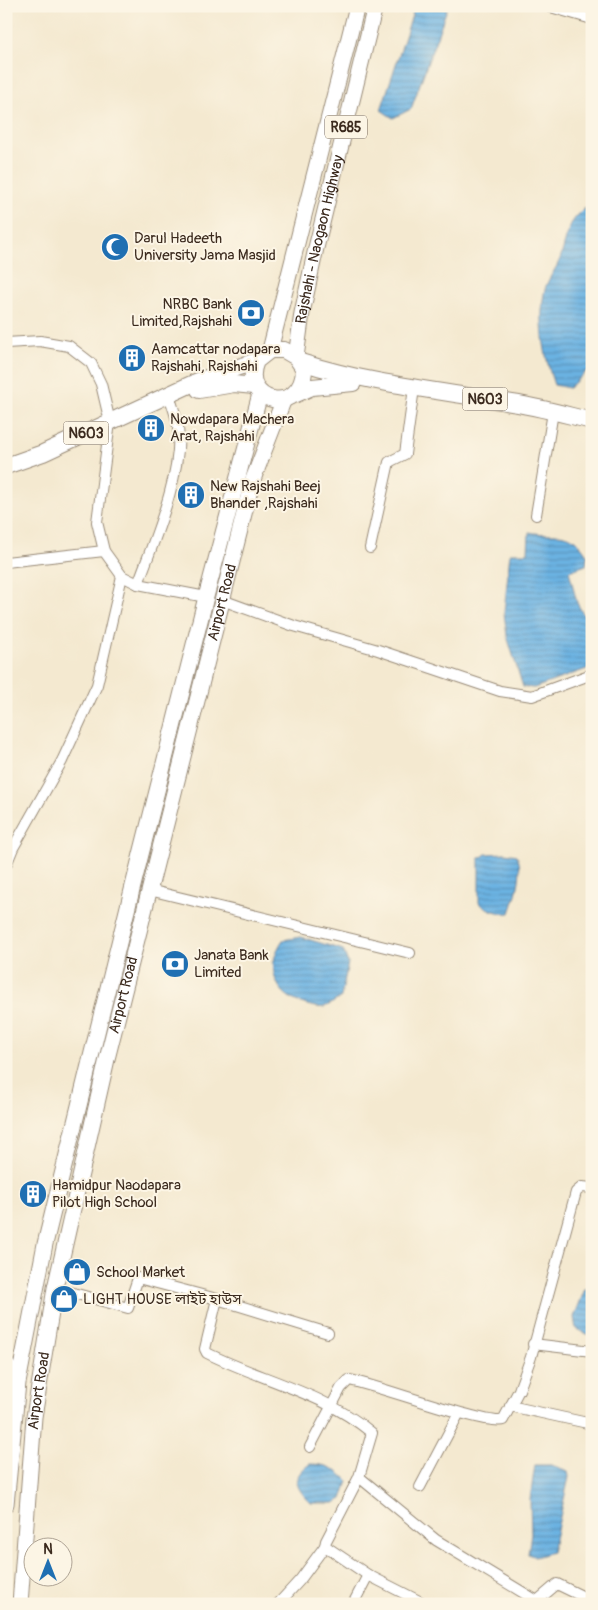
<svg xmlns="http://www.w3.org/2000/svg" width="598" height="1610" font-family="Pangolin,'Noto Sans Bengali',sans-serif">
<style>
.water{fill:url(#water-rules);stroke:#536e80}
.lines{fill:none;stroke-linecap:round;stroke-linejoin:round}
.minor-casing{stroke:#988a77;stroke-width:12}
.primary-casing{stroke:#988a77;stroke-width:17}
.trunk-casing{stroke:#988a77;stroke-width:18}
.minor{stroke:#fff;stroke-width:10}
.primary{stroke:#fff;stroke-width:15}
.trunk{stroke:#fff;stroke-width:16}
.labels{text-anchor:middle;stroke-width:4;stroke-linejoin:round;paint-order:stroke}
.shield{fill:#fcf5e5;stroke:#75675a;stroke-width:1}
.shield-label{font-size:14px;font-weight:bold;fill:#3b2a1e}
.poi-label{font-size:15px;fill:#3b2a1e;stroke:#fcf5e5;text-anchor:start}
.street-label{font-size:15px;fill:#3b2a1e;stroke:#fcf5e5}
</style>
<defs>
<pattern id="water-rules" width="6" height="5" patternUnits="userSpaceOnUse" patternTransform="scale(1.25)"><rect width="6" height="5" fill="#6bb2e2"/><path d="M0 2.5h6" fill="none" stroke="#5991b7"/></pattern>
</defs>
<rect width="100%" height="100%" fill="#fcf5e5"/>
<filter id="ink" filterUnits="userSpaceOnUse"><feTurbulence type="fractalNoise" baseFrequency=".02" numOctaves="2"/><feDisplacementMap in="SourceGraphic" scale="10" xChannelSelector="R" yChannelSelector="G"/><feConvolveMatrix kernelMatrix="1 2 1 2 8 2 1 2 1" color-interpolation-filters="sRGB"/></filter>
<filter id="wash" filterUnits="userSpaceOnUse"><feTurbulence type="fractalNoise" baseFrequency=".0096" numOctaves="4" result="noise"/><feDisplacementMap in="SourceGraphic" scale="20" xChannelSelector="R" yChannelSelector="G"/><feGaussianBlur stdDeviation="1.12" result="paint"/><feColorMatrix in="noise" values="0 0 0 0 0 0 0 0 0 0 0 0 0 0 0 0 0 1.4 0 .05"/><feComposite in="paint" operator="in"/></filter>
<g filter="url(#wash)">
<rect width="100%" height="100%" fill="#f4e9d0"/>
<g class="water">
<path d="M 415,6 L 448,6 L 411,109 L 393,118 L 381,110 Z"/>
<path d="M 588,206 L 592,208 L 592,366 L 569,388 L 554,385 C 544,355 537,316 546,286 C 549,277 557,268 560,259 C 569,233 564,225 588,206 Z"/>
<path d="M 529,532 C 558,538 569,525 587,555 L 586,565 L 569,571 L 577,603 L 586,619 L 592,619 L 592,667 L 534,688 L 523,687 L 507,636 L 504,613 L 510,553 L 528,553 Z"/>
<path d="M 505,853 L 517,855 C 524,874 516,895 510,913 C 498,914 489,910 479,903 L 479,859 L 486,854 Z"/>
<path d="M 301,937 L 343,950 L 348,963 L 341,997 C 335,1001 330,1005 324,1007 C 317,1008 311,1006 304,1004 C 273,995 265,965 283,940 Z"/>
<path d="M 592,1288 L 592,1336 L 576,1329 L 574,1317 L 585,1289 Z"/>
<path d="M 310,1464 C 327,1464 336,1469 348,1481 L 342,1499 L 334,1503 L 311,1503 C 297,1489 289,1478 310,1464 Z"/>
<path d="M 535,1465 L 551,1465 L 568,1471 L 569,1477 L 552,1552 L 535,1557 L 528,1554 L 531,1534 L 530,1499 Z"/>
</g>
</g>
<g filter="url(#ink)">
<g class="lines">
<defs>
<g id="minor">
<path d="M 547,6 L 592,19"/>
<path d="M 6,343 L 40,341 L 69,346 L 91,363 L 101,384 L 110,422 L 97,522 L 104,551 L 122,576 L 138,584 L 206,597"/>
<path d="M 536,515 L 553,412"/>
<path d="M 370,548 L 389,462 L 405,454 L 414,388"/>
<path d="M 6,562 L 104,551"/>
<path d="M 138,584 C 154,540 183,473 178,427 C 177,417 172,406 170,397"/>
<path d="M 222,600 L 294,626 L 378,650 L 500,691 L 532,696 L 592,674"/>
<path d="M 6,865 L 13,848 L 62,761 L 97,685 L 122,576"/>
<path d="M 149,890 L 410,953"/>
<path d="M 55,1288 L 128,1308 L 138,1278 L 217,1299 L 328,1333"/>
<path d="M 217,1299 L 205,1349 L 207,1353 C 261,1380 325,1393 372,1433 L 359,1477 L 326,1541 L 325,1546 L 368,1575 L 425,1604"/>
<path d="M 533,1344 L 592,1351"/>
<path d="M 6,1358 L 18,1382"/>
<path d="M 510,1406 L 592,1424"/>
<path d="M 310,1447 L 341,1388 L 349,1380 C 374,1384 490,1427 503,1420 L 519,1390 L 531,1357 L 576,1192 L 582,1187 L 592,1188"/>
<path d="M 359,1477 L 436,1540 L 537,1601 L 535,1604"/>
<path d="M 420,1487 L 459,1413"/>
<path d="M 537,1601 L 557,1584 L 592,1601"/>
<path d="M 278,1604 L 300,1580 L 325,1546"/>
<path d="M 353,1604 L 368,1575"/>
</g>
<g id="primary">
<path d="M 270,350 L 357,6"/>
<path id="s1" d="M 296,357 L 302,313 L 316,248 L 375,6"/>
<path d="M 6,1504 L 18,1383 L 45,1244 L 133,886 L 206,597 L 260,394"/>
<path id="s2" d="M 20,1604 L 34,1417 L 55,1288 L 107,1059 L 252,482 L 284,399"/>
</g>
<g id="trunk">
<path d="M 301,362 C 370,384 435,390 506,402 C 535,406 563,414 592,421"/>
<path d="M 199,390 L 234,384 L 254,386"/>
<path d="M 294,395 L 312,387 L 353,383"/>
<path d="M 6,466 L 43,453 L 198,381 L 256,361 L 270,350 L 284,350 L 296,357 L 304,369 C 303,417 238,404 256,361"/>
</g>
</defs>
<use href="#minor" class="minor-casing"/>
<use href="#primary" class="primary-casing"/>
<use href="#trunk" class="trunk-casing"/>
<use href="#minor" class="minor"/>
<use href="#primary" class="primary"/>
<use href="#trunk" class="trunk"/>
</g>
</g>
<defs>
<symbol id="mosque-disc" viewBox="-11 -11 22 22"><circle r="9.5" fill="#1f6fb2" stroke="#fcf5e5"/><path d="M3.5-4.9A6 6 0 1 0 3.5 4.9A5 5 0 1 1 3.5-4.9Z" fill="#fff"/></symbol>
<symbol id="bank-disc" viewBox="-11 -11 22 22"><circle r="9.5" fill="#1f6fb2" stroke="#fcf5e5"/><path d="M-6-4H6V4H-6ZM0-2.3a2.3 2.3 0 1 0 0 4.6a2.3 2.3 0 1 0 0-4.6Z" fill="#fff"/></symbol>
<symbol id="building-disc" viewBox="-11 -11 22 22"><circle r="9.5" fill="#1f6fb2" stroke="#fcf5e5"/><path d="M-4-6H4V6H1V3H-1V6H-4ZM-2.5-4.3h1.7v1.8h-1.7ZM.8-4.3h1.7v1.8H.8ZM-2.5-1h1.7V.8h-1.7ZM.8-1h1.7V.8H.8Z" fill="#fff"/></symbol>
<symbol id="shop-disc" viewBox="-11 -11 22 22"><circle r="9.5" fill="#1f6fb2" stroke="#fcf5e5"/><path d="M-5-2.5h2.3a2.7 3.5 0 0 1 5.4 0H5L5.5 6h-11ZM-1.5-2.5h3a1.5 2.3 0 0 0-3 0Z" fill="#fff"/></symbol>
</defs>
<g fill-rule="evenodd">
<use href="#mosque-disc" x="99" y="231" width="32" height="32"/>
<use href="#bank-disc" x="235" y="297" width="32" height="32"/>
<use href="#building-disc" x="116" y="342" width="32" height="32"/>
<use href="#building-disc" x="135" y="412" width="32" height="32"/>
<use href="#building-disc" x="175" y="479" width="32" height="32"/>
<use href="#bank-disc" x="159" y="948" width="32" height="32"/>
<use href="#building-disc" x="17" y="1178" width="32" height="32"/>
<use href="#shop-disc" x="61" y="1256" width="32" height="32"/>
<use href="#shop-disc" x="48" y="1283" width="32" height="32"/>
</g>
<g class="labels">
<g class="shield">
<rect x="325" y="115.5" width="42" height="23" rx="4"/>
<rect x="462.5" y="387.5" width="45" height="23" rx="4"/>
<rect x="63.5" y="421.5" width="45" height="23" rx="4"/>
</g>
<g class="shield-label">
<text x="346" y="132">R685</text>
<text x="485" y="404">N603</text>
<text x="86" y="438">N603</text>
</g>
<g class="poi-label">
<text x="134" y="243">Darul Hadeeth<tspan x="134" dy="17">University Jama Masjid</tspan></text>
<text x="232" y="309" text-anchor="end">NRBC Bank<tspan x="232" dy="17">Limited,Rajshahi</tspan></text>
<text x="151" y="354">Aamcattar nodapara<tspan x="151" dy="17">Rajshahi, Rajshahi</tspan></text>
<text x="170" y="424">Nowdapara Machera<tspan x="170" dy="17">Arat, Rajshahi</tspan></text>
<text x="210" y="491">New Rajshahi Beej<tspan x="210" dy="17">Bhander ,Rajshahi</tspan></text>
<text x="194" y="960">Janata Bank<tspan x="194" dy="17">Limited</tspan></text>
<text x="52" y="1190">Hamidpur Naodapara<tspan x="52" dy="17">Pilot High School</tspan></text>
<text x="96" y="1277">School Market</text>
<text x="83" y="1304">LIGHT HOUSE লাইট হাউস</text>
</g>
<g class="street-label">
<text dy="5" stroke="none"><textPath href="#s1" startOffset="120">Rajshahi - Naogaon Highway</textPath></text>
<text dy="5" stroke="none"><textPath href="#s2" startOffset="1024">Airport Road</textPath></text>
<text dy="5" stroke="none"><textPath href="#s2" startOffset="619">Airport Road</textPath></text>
<text dy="5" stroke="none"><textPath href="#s2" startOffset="214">Airport Road</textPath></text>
</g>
</g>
<rect width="598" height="1610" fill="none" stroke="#fcf5e5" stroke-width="25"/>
<g transform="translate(48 1562)"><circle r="24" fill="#fcf5e5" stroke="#afa495"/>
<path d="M0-4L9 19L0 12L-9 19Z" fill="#1f6fb2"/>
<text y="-8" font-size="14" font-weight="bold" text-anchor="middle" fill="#3b2a1e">N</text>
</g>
</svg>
